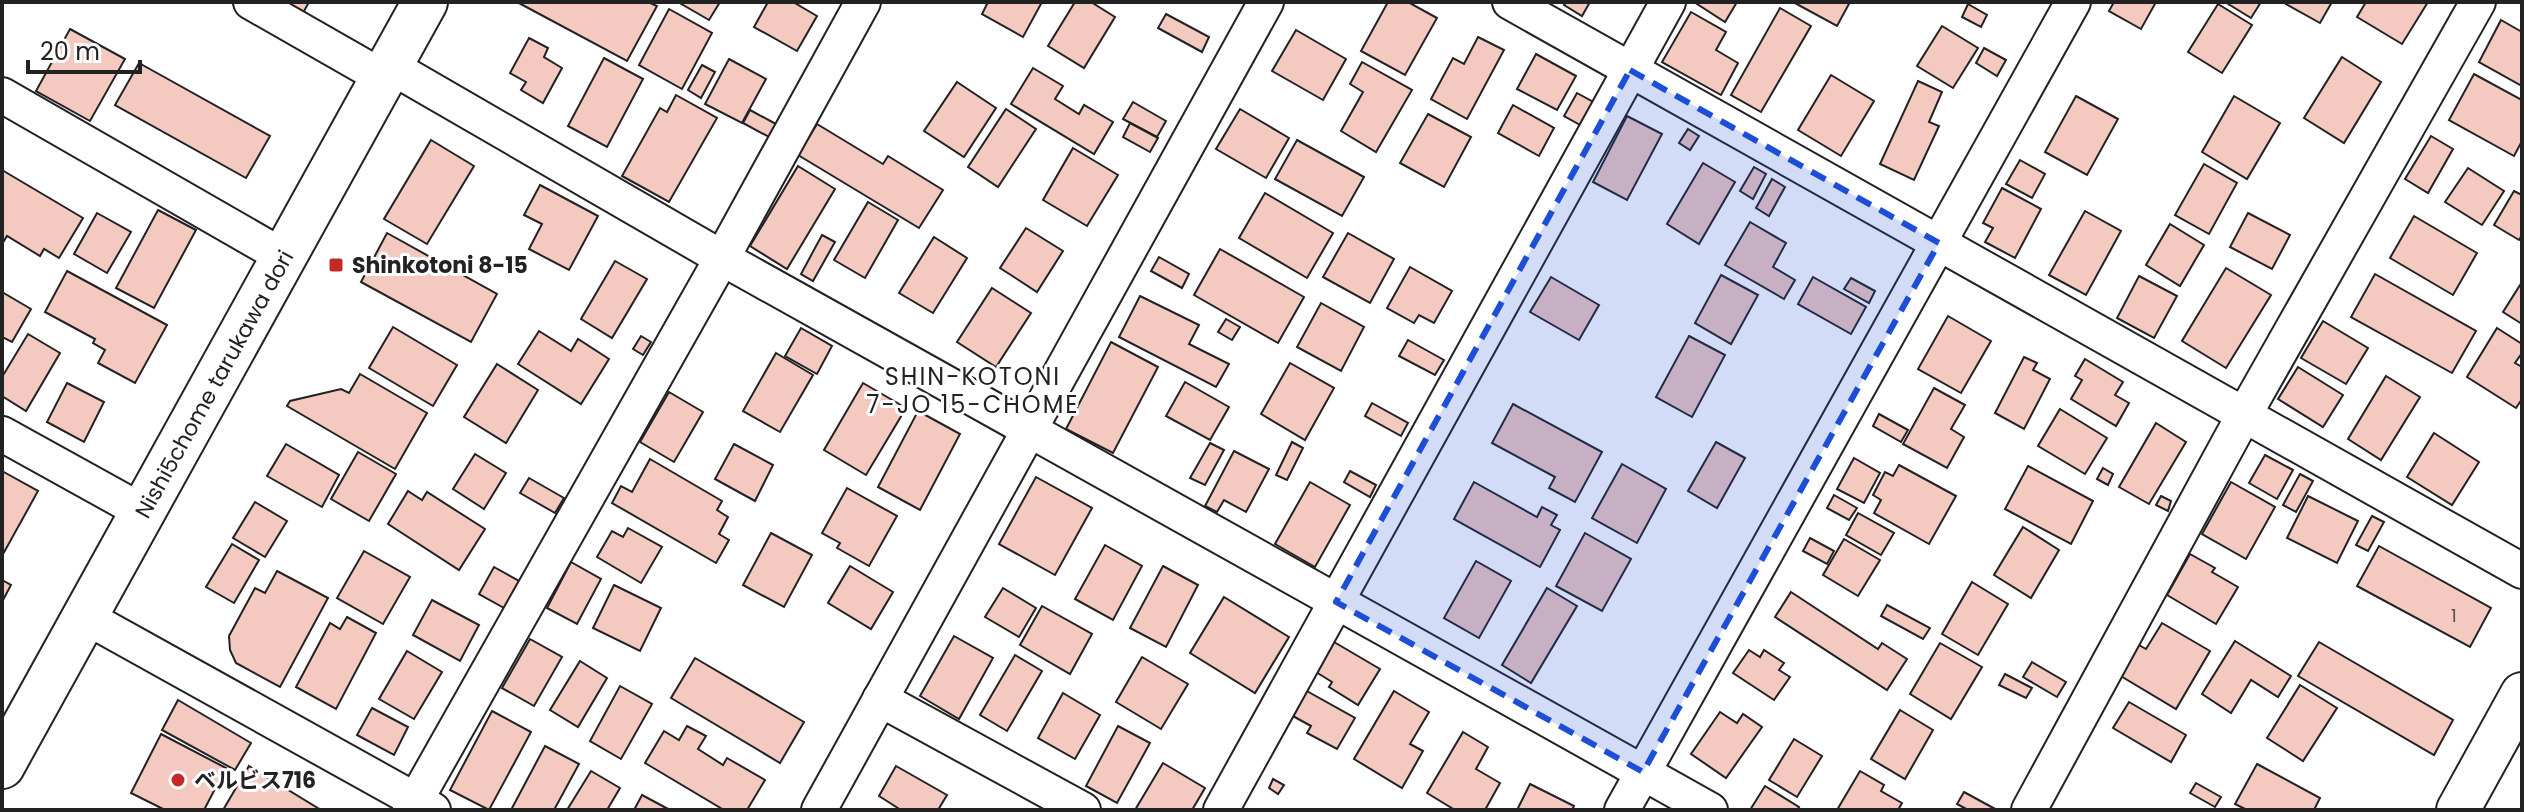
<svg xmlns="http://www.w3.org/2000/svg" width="2524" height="812" font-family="Poppins,'Noto Sans JP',sans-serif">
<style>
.building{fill:#f3c9c0;stroke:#222;stroke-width:2}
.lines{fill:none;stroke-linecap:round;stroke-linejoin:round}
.minor-casing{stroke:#222;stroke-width:38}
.tertiary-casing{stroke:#222;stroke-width:46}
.secondary-casing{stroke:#222;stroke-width:48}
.minor{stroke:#fff;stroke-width:34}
.tertiary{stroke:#fff;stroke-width:42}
.secondary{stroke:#fff;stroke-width:44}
.marked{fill:#1d4ed8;fill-opacity:0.2;stroke:#1d4ed8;stroke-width:6;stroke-dasharray:16 10;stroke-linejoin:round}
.poi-dot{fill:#c62828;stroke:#fff;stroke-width:3}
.labels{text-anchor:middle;stroke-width:6;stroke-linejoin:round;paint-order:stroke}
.number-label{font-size:18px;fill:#564c4a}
.poi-label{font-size:22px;font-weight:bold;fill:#222;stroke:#fff;text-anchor:start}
.street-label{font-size:22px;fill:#222;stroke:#fff}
.neighbourhood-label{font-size:24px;letter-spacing:2px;fill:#222;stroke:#fff}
</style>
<rect width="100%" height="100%" fill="#fff"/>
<g class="building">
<path d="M 282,2 L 309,2 L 303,13 Z"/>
<path d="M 517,2 L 648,2 L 657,6 L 627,61 Z"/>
<path d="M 678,2 L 720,2 L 709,20 Z"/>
<path d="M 768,2 L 793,2 L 817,16 L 797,51 L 754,27 Z"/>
<path d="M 988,2 L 1042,2 L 1023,37 L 982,14 Z"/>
<path d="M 1075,2 L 1091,2 L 1115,17 L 1084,68 L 1048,46 Z"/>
<path d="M 1388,2 L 1408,2 L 1437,18 L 1405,75 L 1361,51 Z"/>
<path d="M 1566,2 L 1590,2 L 1582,16 L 1564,5 Z"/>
<path d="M 1694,2 L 1737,2 L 1725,22 Z"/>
<path d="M 1793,2 L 1850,2 L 1837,26 Z"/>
<path d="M 2114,2 L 2156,2 L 2141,29 L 2109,11 Z"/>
<path d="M 2225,2 L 2261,2 L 2251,18 Z"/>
<path d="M 2287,2 L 2332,2 L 2320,23 L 2286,4 Z"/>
<path d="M 2366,2 L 2428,2 L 2402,44 L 2357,17 Z"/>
<path d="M 1968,4 L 1987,15 L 1981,27 L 1962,17 Z"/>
<path d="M 2218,4 L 2252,25 L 2222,73 L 2188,52 Z"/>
<path d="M 1780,8 L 1811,26 L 1761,112 L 1731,95 Z"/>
<path d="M 669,9 L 712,33 L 682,89 L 639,65 Z"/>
<path d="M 1691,12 L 1726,32 L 1716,50 L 1738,63 L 1721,95 L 1662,62 Z"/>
<path d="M 1166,14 L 1209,37 L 1202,52 L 1158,28 Z"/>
<path d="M 2501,20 L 2522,32 L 2522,86 L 2479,62 Z"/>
<path d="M 1942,26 L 1978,48 L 1953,88 L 1917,66 Z"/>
<path d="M 70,29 L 125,59 L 90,121 L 36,91 Z"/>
<path d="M 1296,30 L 1346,59 L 1323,100 L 1272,71 Z"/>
<path d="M 1478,37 L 1504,50 L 1467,119 L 1431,99 L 1453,58 L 1464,64 Z"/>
<path d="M 529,38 L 548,48 L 544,57 L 562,68 L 543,103 L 521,90 L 526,82 L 510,73 Z"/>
<path d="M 1984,48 L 2006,60 L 1997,76 L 1976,63 Z"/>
<path d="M 1536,54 L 1576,76 L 1557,110 L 1517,89 Z"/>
<path d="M 2342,57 L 2381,82 L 2344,143 L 2304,118 Z"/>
<path d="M 604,58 L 643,79 L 607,147 L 568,126 Z"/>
<path d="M 729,59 L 766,79 L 742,123 L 705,104 Z"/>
<path d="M 1362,62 L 1412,90 L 1376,152 L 1341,131 L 1363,92 L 1350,84 Z"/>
<path d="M 139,63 L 270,136 L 246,178 L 115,105 Z"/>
<path d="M 702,65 L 715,72 L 701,98 L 688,90 Z"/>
<path d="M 1033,68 L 1063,86 L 1055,99 L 1079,114 L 1084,105 L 1113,122 L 1094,154 L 1011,104 Z"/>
<path d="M 2474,74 L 2522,100 L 2522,141 L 2514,156 L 2449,120 Z"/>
<path d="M 1831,75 L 1874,101 L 1841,156 L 1798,130 Z"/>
<path d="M 1918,81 L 1942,92 L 1929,122 L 1939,126 L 1914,180 L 1880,164 Z"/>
<path d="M 957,82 L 996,108 L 964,157 L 924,131 Z"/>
<path d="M 1577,93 L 1595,103 L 1582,126 L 1564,116 Z"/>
<path d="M 676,95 L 717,118 L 669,202 L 622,176 L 660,108 L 667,112 Z"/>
<path d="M 2076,96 L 2118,119 L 2087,175 L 2045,152 Z"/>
<path d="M 2234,96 L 2280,123 L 2247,179 L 2202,152 Z"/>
<path d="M 1133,102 L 1166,121 L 1157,137 L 1123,119 Z"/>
<path d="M 1513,105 L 1554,128 L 1539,156 L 1498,133 Z"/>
<path d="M 1006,109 L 1036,129 L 998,187 L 968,167 Z"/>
<path d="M 1240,109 L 1289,138 L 1266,178 L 1216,149 Z"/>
<path d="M 750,110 L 776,124 L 769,137 L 743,123 Z"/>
<path d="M 1428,114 L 1471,137 L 1444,187 L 1400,163 Z"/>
<path d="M 1627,116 L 1662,134 L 1627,200 L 1593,182 Z"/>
<path d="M 1130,123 L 1158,138 L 1150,152 L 1123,137 Z"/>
<path d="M 817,124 L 883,164 L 888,156 L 943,190 L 919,228 L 798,155 Z"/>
<path d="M 1688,129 L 1699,136 L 1690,150 L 1679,143 Z"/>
<path d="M 2431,136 L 2453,149 L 2428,193 L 2405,179 Z"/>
<path d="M 431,140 L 474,166 L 427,244 L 384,219 Z"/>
<path d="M 1297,140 L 1364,177 L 1342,216 L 1275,179 Z"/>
<path d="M 1073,148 L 1118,175 L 1087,226 L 1043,200 Z"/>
<path d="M 2020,160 L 2045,174 L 2032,198 L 2006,184 Z"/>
<path d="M 1703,163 L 1735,182 L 1699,244 L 1667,224 Z"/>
<path d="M 2204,164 L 2237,183 L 2209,234 L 2175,215 Z"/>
<path d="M 798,166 L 835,189 L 787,269 L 750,246 Z"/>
<path d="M 1754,167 L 1766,174 L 1753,199 L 1740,191 Z"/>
<path d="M 2468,168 L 2504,191 L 2482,225 L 2445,202 Z"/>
<path d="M 2,170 L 83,218 L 59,258 L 44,249 L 40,256 L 7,236 L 4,241 L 2,239 Z"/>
<path d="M 1772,179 L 1785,187 L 1769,216 L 1756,208 Z"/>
<path d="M 540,185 L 598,216 L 569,270 L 529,249 L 542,224 L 524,215 Z"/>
<path d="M 2002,188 L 2041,209 L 2015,258 L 1985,242 L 1993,228 L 1983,223 Z"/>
<path d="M 2514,191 L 2522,195 L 2522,235 L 2519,240 L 2494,225 Z"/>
<path d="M 1265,193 L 1333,233 L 1307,278 L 1239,238 Z"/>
<path d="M 868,202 L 898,220 L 865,278 L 834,260 Z"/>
<path d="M 158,210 L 196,230 L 154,308 L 116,288 Z"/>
<path d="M 2085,211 L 2121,231 L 2086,295 L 2049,275 Z"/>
<path d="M 97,213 L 131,232 L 107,273 L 74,254 Z"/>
<path d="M 2248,213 L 2290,235 L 2272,269 L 2230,247 Z"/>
<path d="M 2414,216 L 2477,253 L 2453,295 L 2390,258 Z"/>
<path d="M 1750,222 L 1786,243 L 1773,267 L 1795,280 L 1784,299 L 1725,265 Z"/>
<path d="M 2170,224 L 2204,245 L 2180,286 L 2146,265 Z"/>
<path d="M 1026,228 L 1063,251 L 1037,292 L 1000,268 Z"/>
<path d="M 387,233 L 497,294 L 471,342 L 361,282 Z"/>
<path d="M 1348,233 L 1394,259 L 1370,303 L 1323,277 Z"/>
<path d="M 822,235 L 835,242 L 813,281 L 801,274 Z"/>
<path d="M 934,237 L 967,258 L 933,313 L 899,293 Z"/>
<path d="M 1220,249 L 1304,297 L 1278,343 L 1194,295 Z"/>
<path d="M 1159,257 L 1189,274 L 1182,288 L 1151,271 Z"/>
<path d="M 615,261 L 647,279 L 612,338 L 581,319 Z"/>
<path d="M 1410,267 L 1452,291 L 1434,323 L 1419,315 L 1414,323 L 1387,308 Z"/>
<path d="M 2226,268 L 2271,295 L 2226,368 L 2182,341 Z"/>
<path d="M 67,271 L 167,325 L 135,383 L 98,363 L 105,350 L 93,343 L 95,339 L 45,312 Z"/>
<path d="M 2375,274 L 2476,331 L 2452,373 L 2351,317 Z"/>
<path d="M 1721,275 L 1758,295 L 1731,344 L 1695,323 Z"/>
<path d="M 2139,276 L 2177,296 L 2154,338 L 2117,318 Z"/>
<path d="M 1551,277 L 1599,305 L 1579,340 L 1530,312 Z"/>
<path d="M 1813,277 L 1866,307 L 1851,334 L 1798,304 Z"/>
<path d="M 1851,278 L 1875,291 L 1869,303 L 1844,289 Z"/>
<path d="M 2522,282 L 2522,324 L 2503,312 Z"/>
<path d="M 992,288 L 1031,313 L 996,367 L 957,342 Z"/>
<path d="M 2,292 L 31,309 L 12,342 L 2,337 Z"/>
<path d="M 1140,296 L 1199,325 L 1189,344 L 1229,364 L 1216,387 L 1119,337 Z"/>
<path d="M 1321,303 L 1364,327 L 1341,371 L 1297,347 Z"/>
<path d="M 1948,316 L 1991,341 L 1961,393 L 1918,369 Z"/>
<path d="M 1226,319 L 1240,327 L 1232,340 L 1218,332 Z"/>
<path d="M 2323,321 L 2368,348 L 2346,384 L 2301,358 Z"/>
<path d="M 393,327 L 457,365 L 433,406 L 369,368 Z"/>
<path d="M 801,328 L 832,346 L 817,374 L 785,356 Z"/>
<path d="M 2497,328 L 2522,344 L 2522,353 L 2515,363 L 2522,367 L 2522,399 L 2516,408 L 2467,377 Z"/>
<path d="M 539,331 L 571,351 L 578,339 L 609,359 L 581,404 L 518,364 Z"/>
<path d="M 28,334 L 60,353 L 26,411 L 2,396 L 2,377 Z"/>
<path d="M 641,336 L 651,342 L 643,355 L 633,349 Z"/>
<path d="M 1689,336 L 1725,355 L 1692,417 L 1656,397 Z"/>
<path d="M 1408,340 L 1444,360 L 1435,375 L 1399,356 Z"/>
<path d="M 1111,342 L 1158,367 L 1113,453 L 1066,429 Z"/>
<path d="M 776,353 L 813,375 L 780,432 L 743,411 Z"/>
<path d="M 2024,357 L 2037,363 L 2033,370 L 2050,379 L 2024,429 L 1995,413 Z"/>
<path d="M 2085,359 L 2123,382 L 2115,395 L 2129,403 L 2116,426 L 2071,399 L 2082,380 L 2075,376 Z"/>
<path d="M 1290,363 L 1334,388 L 1305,440 L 1261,414 Z"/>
<path d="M 497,364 L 538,390 L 506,443 L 464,417 Z"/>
<path d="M 2298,367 L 2343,395 L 2323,427 L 2278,399 Z"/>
<path d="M 360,374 L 427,413 L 395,469 L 287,406 L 290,401 L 341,389 L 349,393 Z"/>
<path d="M 2386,376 L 2420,397 L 2381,460 L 2348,439 Z"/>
<path d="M 1185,382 L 1229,407 L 1210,440 L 1166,416 Z"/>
<path d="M 67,383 L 104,402 L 84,442 L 47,422 Z"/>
<path d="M 863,383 L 906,408 L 866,475 L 824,450 Z"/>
<path d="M 1934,388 L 1965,405 L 1951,429 L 1964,437 L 1947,468 L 1903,444 Z"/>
<path d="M 669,392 L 703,412 L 674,462 L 640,442 Z"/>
<path d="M 1372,403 L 1408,423 L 1401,436 L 1365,416 Z"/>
<path d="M 1513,404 L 1602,452 L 1575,502 L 1549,488 L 1555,477 L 1492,443 Z"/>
<path d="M 2060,409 L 2107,438 L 2085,474 L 2038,446 Z"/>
<path d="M 918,411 L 960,434 L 920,510 L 878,487 Z"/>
<path d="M 1879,414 L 1908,430 L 1901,442 L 1873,426 Z"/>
<path d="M 2156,423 L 2186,442 L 2149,504 L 2119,487 Z"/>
<path d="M 2434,433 L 2479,462 L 2452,505 L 2407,477 Z"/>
<path d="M 1292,442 L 1303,448 L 1287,480 L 1276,475 Z"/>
<path d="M 1716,442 L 1745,458 L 1717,508 L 1688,491 Z"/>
<path d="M 1210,443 L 1224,450 L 1205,485 L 1190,478 Z"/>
<path d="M 286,444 L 339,475 L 322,507 L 267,476 Z"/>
<path d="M 734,444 L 773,465 L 755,501 L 715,479 Z"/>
<path d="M 1234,451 L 1269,469 L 1246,512 L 1224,500 L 1217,512 L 1205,506 Z"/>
<path d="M 358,452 L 396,474 L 369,521 L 331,499 Z"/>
<path d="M 475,454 L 506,473 L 484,509 L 453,489 Z"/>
<path d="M 2265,455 L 2293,470 L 2277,499 L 2249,483 Z"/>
<path d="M 1854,458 L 1880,473 L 1864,503 L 1837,489 Z"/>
<path d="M 650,459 L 722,501 L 717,510 L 728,517 L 719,534 L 729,540 L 716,563 L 612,503 L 621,486 L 632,492 Z"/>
<path d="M 1622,464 L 1666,489 L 1637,543 L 1592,518 Z"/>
<path d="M 1899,465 L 1956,496 L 1929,544 L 1874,513 L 1881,500 L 1873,495 L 1885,472 L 1893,476 Z"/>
<path d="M 2028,466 L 2093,501 L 2071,544 L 2005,509 Z"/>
<path d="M 2103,468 L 2113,474 L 2108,485 L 2097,479 Z"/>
<path d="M 2,471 L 38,491 L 2,556 Z"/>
<path d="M 1350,471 L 1376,485 L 1370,497 L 1344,482 Z"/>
<path d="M 2300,474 L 2313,481 L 2296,512 L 2283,505 Z"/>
<path d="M 1036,477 L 1092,508 L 1055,575 L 999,544 Z"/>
<path d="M 529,478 L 564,498 L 555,513 L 520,493 Z"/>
<path d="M 1310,482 L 1350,505 L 1315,567 L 1275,544 Z"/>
<path d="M 1474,482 L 1537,517 L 1542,507 L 1557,515 L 1551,525 L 1560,530 L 1540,567 L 1454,519 Z"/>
<path d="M 2231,482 L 2275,507 L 2246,559 L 2202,534 Z"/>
<path d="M 847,488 L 897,516 L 869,566 L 837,548 L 840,543 L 822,533 Z"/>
<path d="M 408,491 L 422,500 L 427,492 L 485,529 L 459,570 L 388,524 Z"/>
<path d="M 1834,495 L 1857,508 L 1849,520 L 1827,508 Z"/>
<path d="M 2161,496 L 2171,501 L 2168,511 L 2156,505 Z"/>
<path d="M 2308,496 L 2358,521 L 2337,563 L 2287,538 Z"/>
<path d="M 255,502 L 287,521 L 265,557 L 233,538 Z"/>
<path d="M 1858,513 L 1894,533 L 1881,555 L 1846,535 Z"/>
<path d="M 2372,516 L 2384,522 L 2368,551 L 2356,545 Z"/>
<path d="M 2023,527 L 2059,550 L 2031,598 L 1994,575 Z"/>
<path d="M 628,528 L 662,547 L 641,583 L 597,557 L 612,531 L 623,537 Z"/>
<path d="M 771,533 L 812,555 L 784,607 L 743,585 Z"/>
<path d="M 1585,533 L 1631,559 L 1602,611 L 1556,586 Z"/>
<path d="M 1810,538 L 1834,551 L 1827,564 L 1803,551 Z"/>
<path d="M 1844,539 L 1880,560 L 1858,596 L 1823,575 Z"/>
<path d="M 232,544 L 259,560 L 234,603 L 206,587 Z"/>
<path d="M 1105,545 L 1142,566 L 1113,620 L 1075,599 Z"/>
<path d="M 2379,546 L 2491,608 L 2470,647 L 2357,586 Z"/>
<path d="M 364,551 L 410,577 L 383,624 L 337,598 Z"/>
<path d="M 2190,554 L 2215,568 L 2212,572 L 2238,587 L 2216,624 L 2167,595 Z"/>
<path d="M 1476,561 L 1511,581 L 1479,638 L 1444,618 Z"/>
<path d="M 571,562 L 601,579 L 577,624 L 547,608 Z"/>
<path d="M 850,566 L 893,592 L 871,629 L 828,603 Z"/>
<path d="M 1163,566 L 1198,585 L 1166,647 L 1130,628 Z"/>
<path d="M 494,567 L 519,581 L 504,608 L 479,594 Z"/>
<path d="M 277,571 L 328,598 L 280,687 L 236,663 L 230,650 L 229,636 L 255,588 L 265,593 Z"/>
<path d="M 2,580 L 11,585 L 2,602 Z"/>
<path d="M 1972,582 L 2008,604 L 1978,655 L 1942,634 Z"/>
<path d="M 614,585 L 661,608 L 640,651 L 593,628 Z"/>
<path d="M 1003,588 L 1036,608 L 1019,637 L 985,617 Z"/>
<path d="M 1547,588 L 1577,606 L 1531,683 L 1502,665 Z"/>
<path d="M 1791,592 L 1878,649 L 1882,643 L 1907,659 L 1887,690 L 1775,617 Z"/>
<path d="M 1224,597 L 1289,637 L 1255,693 L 1190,653 Z"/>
<path d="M 432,600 L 479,625 L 460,661 L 413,635 Z"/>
<path d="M 1887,605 L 1930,628 L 1923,639 L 1881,616 Z"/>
<path d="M 1042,606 L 1092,634 L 1070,674 L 1020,645 Z"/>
<path d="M 347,617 L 376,633 L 336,709 L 296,687 L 330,623 L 340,629 Z"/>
<path d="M 2162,623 L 2210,651 L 2176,709 L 2119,675 L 2137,644 L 2146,649 Z"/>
<path d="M 954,636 L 993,658 L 959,719 L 920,696 Z"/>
<path d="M 530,639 L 562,657 L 534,706 L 502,688 Z"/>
<path d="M 2235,641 L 2291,676 L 2278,697 L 2251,680 L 2231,713 L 2202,694 Z"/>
<path d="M 1334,642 L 1380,669 L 1358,705 L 1329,687 L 1332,682 L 1316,672 Z"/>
<path d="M 2319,642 L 2453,720 L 2434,755 L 2298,676 Z"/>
<path d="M 1940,643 L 1982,667 L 1951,719 L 1910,694 Z"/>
<path d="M 1749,650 L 1760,657 L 1764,650 L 1784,663 L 1779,670 L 1790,677 L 1774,700 L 1733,673 Z"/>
<path d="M 407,651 L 442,672 L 414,719 L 379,699 Z"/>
<path d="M 1015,655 L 1042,671 L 1007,731 L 980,715 Z"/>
<path d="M 1142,657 L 1188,684 L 1161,729 L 1116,702 Z"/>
<path d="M 695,658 L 804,722 L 780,763 L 671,698 Z"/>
<path d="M 580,661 L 607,678 L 578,727 L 550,710 Z"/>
<path d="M 2032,662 L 2066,682 L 2057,697 L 2023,677 Z"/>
<path d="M 2005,674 L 2032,688 L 2026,698 L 1999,685 Z"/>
<path d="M 2300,685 L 2337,708 L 2303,761 L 2267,738 Z"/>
<path d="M 620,686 L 652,704 L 621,759 L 590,741 Z"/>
<path d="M 1305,690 L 1355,718 L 1337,749 L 1307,733 L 1311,726 L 1291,715 Z"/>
<path d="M 1394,691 L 1429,712 L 1410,744 L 1423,751 L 1402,788 L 1354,759 Z"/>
<path d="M 1063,693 L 1100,715 L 1075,759 L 1038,738 Z"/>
<path d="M 178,700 L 251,743 L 235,770 L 162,730 Z"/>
<path d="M 2129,702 L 2186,735 L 2171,762 L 2113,728 Z"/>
<path d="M 372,708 L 408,727 L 394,755 L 357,735 Z"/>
<path d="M 1900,710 L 1933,730 L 1905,779 L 1871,759 Z"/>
<path d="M 492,711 L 531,732 L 489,810 L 450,790 Z"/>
<path d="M 1720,712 L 1737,723 L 1743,714 L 1762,727 L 1726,778 L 1691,754 Z"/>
<path d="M 687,726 L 706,736 L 698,749 L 723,765 L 727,758 L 765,780 L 747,810 L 724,810 L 645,763 L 664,731 L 679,740 Z"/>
<path d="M 1118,726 L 1150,743 L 1117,803 L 1086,786 Z"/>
<path d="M 1463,732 L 1488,747 L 1476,769 L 1500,783 L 1485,810 L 1455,810 L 1427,793 Z"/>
<path d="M 161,734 L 226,768 L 204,810 L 165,810 L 131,793 Z"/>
<path d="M 1794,739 L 1822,756 L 1797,797 L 1769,780 Z"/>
<path d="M 545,746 L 579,764 L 554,810 L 511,810 Z"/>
<path d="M 1163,763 L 1205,788 L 1192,810 L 1135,810 Z"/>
<path d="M 2257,764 L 2320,798 L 2314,810 L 2247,810 L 2235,804 Z"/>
<path d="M 249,766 L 321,810 L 223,810 Z"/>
<path d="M 896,766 L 947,795 L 938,810 L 901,810 L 879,796 Z"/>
<path d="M 591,771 L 620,788 L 607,810 L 567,810 Z"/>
<path d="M 1860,771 L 1884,785 L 1881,791 L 1902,803 L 1898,810 L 1837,810 Z"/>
<path d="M 1273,779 L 1284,785 L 1278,794 L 1269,788 Z"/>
<path d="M 2196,783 L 2221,797 L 2215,807 L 2190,793 Z"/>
<path d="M 1530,784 L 1574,806 L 1572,810 L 1517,810 Z"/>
<path d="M 1765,786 L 1799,807 L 1797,810 L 1750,810 Z"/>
<path d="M 1964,792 L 1997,810 L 1968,810 L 1957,804 Z"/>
<path d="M 642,795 L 670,810 L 634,810 Z"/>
</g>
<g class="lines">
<defs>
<g id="minor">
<path d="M 251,2 L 384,78"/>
<path d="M 1510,2 L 2522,571"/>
<path d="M 390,66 L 722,258 L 1710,810"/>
<path d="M 2,95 L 284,257"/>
<path d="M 2,434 L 143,512"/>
<path d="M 84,616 L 433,810"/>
<path d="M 880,699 L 1083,810"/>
<path d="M 410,810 L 722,258 L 863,2"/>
<path d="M 819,810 L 1266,2"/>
<path d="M 1221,810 L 1668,2"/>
<path d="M 1622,810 L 2073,2"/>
<path d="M 2029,810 L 2244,415 L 2478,2"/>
</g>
<path id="tertiary" d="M 2458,810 L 2522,694"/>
<path id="secondary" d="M 2,766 L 425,2"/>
</defs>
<use href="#minor" class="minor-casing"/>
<use href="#tertiary" class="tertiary-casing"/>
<use href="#secondary" class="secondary-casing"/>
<use href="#minor" class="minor"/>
<use href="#tertiary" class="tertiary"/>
<use href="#secondary" class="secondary"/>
</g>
<path class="marked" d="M 1630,70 L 1939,243 L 1643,772 L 1336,602 Z"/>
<g class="poi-dot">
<rect x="328" y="257" width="16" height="16" rx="4"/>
<circle cx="178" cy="780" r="8"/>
</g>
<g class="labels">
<g class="number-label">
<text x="2454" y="622">1</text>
</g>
<g class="poi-label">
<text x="352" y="273">Shinkotoni 8-15</text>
<text x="194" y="788">ベルビス716</text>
</g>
<g class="street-label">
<text transform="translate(214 384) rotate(-61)" y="8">Nishi5chome tarukawa dori</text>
</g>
<g class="neighbourhood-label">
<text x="973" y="385">SHIN-KOTONI<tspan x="973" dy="28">7-JO 15-CHOME</tspan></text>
</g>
</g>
<rect width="2524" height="812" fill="none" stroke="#222222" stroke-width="8"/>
<path d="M28 60v12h112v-12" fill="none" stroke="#222222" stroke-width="4"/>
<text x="40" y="60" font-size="24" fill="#222222" stroke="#ffffff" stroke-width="6" paint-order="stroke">20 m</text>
</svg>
